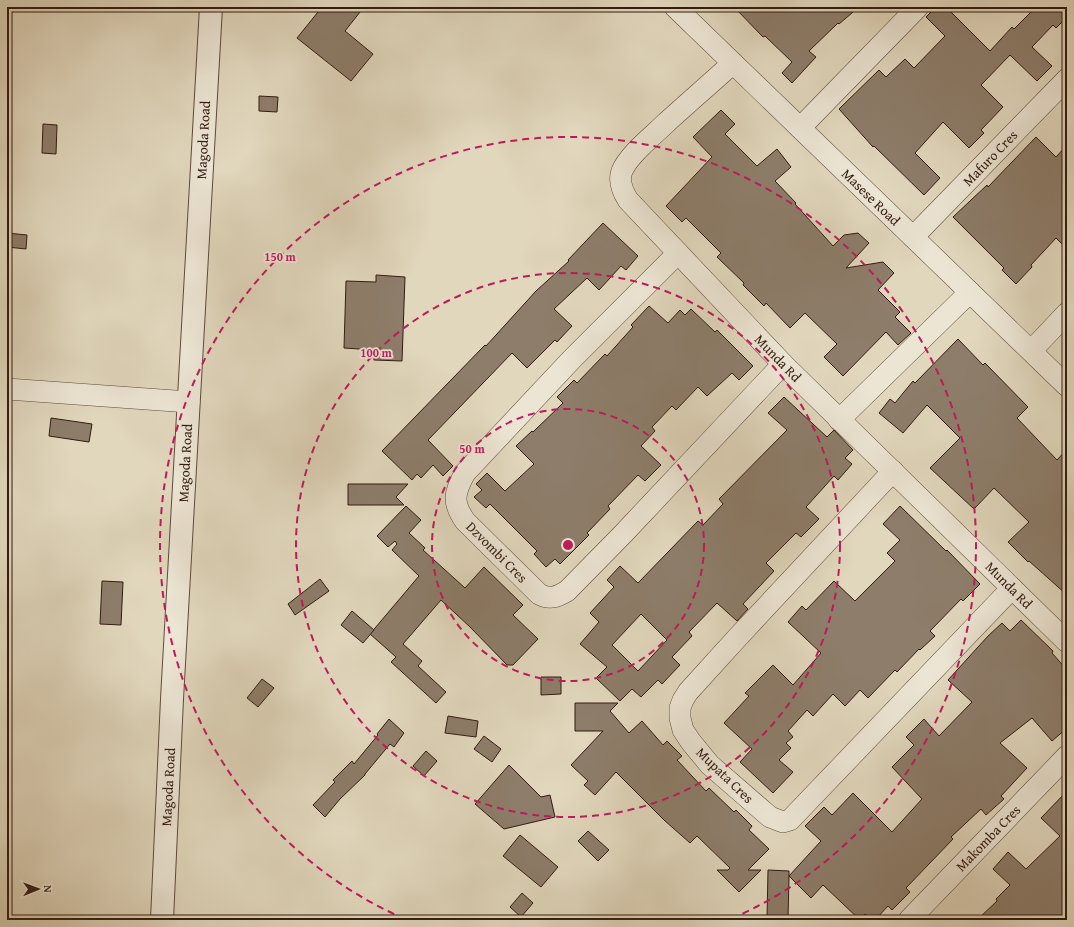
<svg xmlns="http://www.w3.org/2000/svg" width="1074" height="927" font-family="'Gentium Book Plus',serif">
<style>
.building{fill:#8d7d6a;stroke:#321b11;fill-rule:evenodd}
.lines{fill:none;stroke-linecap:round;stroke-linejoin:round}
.minor-casing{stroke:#5e4a3c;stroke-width:22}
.tertiary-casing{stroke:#5e4a3c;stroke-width:24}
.minor{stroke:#ece5d4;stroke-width:21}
.tertiary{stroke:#ece5d4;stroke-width:22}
.ring{fill:none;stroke:#c2185b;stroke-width:2;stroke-dasharray:7 5}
.labels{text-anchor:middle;stroke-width:3.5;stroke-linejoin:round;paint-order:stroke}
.street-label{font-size:14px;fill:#321b11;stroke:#ece5d4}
.centre{fill:#c2185b;stroke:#ece5d4;stroke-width:2}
.ring-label{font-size:12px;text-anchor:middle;font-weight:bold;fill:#c2185b;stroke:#ece5d4;stroke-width:3.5;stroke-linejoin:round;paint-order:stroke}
</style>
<rect width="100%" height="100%" fill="#e1d7bd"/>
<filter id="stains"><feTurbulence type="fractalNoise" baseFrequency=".005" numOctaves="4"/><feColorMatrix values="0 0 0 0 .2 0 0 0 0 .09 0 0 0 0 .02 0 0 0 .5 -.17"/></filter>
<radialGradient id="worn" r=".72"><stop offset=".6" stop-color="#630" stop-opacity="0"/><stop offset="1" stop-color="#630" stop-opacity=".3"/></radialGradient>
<g class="building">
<path d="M 322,7 L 364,7 L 345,31 L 373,54 L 351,81 L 297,38 Z"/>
<path d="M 734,7 L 859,7 L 839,24 L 838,23 L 809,51 L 816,57 L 792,83 L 782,73 L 792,62 L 765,36 L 763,37 Z"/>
<path d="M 936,7 L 946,7 L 990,51 L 1012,27 L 1014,29 L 1036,7 L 1067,7 L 1067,17 L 1056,28 L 1053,25 L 1032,47 L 1052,66 L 1037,81 L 1010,55 L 981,85 L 1003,107 L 981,130 L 984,133 L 969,148 L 943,122 L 915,153 L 940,178 L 924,195 L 874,146 L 873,147 L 839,109 L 879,70 L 886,77 L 905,59 L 914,68 L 945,36 L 926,17 Z"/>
<path d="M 259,96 L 278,97 L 277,112 L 259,111 Z"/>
<path d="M 721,110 L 735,124 L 725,134 L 757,166 L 777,149 L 791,167 L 775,181 L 796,203 L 795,204 L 833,246 L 844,235 L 858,233 L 869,243 L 846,268 L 883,262 L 894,273 L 878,290 L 900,312 L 895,317 L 911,333 L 898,345 L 886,332 L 843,376 L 824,357 L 837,344 L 805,313 L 790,328 L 766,303 L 764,306 L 743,285 L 744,283 L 717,257 L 721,253 L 686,218 L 682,222 L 666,206 L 712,157 L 693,137 Z"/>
<path d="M 43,124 L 57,125 L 56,154 L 42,153 Z"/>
<path d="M 1036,137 L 1056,157 L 1067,145 L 1067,249 L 1056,238 L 1031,265 L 1032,267 L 1016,284 L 1002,270 L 1004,268 L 953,217 L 987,185 L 988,187 Z"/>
<path d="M 603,223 L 638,256 L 626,270 L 621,266 L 599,290 L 587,278 L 554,309 L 572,326 L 557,342 L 555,340 L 527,368 L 512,353 L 428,440 L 453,466 L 443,476 L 433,465 L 421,478 L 417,474 L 412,480 L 382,451 L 485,345 L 486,346 L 536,291 L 569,261 L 568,260 Z"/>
<path d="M 7,233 L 27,235 L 26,249 L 7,247 Z"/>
<path d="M 376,275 L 405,277 L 402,361 L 374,360 L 374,350 L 344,348 L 346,281 L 376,282 Z"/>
<path d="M 649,306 L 668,323 L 680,310 L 685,315 L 691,309 L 715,332 L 717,330 L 753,366 L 739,380 L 732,373 L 707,396 L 698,387 L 676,410 L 672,406 L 652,427 L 655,431 L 641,446 L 661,465 L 645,481 L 638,475 L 608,506 L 610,509 L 587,533 L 589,535 L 560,564 L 555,559 L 546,567 L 534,554 L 537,551 L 490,504 L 486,508 L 474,497 L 482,490 L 476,484 L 487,473 L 505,491 L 534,464 L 516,446 L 532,431 L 533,432 L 563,403 L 557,397 L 574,380 L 577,383 L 605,354 L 607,356 L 633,327 L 631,325 Z"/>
<path d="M 958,339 L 983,365 L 985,363 L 1028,407 L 1017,418 L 1057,460 L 1067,449 L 1067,595 L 1029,561 L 1028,562 L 1008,542 L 1029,522 L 994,488 L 974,509 L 930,468 L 960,438 L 927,405 L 903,433 L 879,413 L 890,399 L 895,403 L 913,381 L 915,383 Z"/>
<path d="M 784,397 L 827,437 L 834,430 L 853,450 L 845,458 L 852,464 L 838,480 L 834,476 L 806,507 L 819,519 L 801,537 L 796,533 L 766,563 L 774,571 L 743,604 L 748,609 L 737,621 L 717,603 L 689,632 L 692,636 L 672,657 L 680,665 L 662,684 L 658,680 L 641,697 L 632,689 L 620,701 L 596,678 L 607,667 L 580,644 L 599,622 L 590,613 L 614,587 L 607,580 L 620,566 L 638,583 L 698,521 L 703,525 L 723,504 L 719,499 L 787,430 L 768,413 ZM 641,614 L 667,640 L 638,671 L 612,645 Z"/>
<path d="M 51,418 L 92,424 L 89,442 L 49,436 Z"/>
<path d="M 348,484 L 408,484 L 396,497 L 404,505 L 348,505 Z"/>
<path d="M 406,506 L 421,520 L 409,533 L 425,548 L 423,550 L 465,588 L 484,567 L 523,605 L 513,615 L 538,639 L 513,665 L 507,665 L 470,627 L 441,600 L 403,644 L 422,661 L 418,666 L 446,692 L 436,703 L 391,662 L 396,657 L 370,634 L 419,576 L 392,550 L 397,544 L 395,541 L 388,547 L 377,536 Z"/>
<path d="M 900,506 L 946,551 L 947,550 L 980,584 L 963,601 L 961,599 L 930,631 L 935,636 L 920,650 L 919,649 L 897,672 L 895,670 L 868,698 L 860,690 L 845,706 L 833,694 L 813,716 L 807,710 L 788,731 L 793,737 L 786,743 L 791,748 L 779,760 L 793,772 L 773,793 L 740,762 L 752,749 L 724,723 L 749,696 L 745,693 L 773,665 L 793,685 L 821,653 L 788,622 L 802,606 L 806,610 L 834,581 L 855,601 L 895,561 L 887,553 L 900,540 L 883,524 Z"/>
<path d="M 320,579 L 329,591 L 295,615 L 288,604 Z"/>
<path d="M 102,581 L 123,582 L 121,625 L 100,624 Z"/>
<path d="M 352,611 L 374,630 L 363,643 L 341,625 Z"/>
<path d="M 1021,620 L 1053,651 L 1052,653 L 1067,670 L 1067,728 L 1052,741 L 1032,718 L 1000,743 L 1027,768 L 1001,796 L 1004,799 L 986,815 L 981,809 L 951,837 L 953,839 L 906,888 L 910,892 L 892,910 L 888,906 L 875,920 L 872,920 L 865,914 L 860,920 L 823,885 L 811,898 L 789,876 L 788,919 L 767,919 L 768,870 L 789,871 L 789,876 L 821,841 L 805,826 L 824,807 L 832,815 L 853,793 L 892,832 L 922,799 L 892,767 L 914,745 L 906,737 L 924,719 L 939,736 L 972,702 L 948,680 L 988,636 L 1002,623 L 1010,631 Z"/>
<path d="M 541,677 L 561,677 L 561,694 L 541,695 Z"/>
<path d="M 262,679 L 274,688 L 258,707 L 247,698 Z"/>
<path d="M 575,703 L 618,703 L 610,711 L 629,733 L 642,721 L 663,745 L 667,741 L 682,756 L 677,760 L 706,791 L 709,788 L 734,812 L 736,810 L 752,826 L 749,830 L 769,849 L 748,870 L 761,870 L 739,892 L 717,870 L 728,870 L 730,868 L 697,836 L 690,843 L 664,820 L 616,772 L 595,795 L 584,785 L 588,781 L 571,765 L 603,731 L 575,731 Z"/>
<path d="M 448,716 L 478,721 L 476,737 L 445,733 Z"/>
<path d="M 389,719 L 404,733 L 394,747 L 390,744 L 365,774 L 365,775 L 340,799 L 325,817 L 313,805 L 335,782 L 333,780 L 352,761 L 354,764 L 378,735 L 377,734 Z"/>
<path d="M 484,736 L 501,749 L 492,762 L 474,749 Z"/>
<path d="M 426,751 L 437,761 L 424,776 L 413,766 Z"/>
<path d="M 509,765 L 541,797 L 550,795 L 555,817 L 504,829 L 475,804 Z"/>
<path d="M 1067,791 L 1067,920 L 977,920 L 997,901 L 996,899 L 1010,885 L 993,869 L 1008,852 L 1026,869 L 1060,836 L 1041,818 Z"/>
<path d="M 588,831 L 609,850 L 598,861 L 578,841 Z"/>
<path d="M 520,835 L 558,867 L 541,887 L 503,856 Z"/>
<path d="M 522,893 L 533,903 L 521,917 L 510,907 Z"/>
</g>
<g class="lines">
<defs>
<g id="minor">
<path d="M 675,7 L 1067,386"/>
<path d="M 733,63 C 711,83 689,102 667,122 C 654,135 629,154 622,171 C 618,181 623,192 628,200 L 783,364 L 1067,642"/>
<path d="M 800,128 L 918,7"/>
<path d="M 913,237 L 1067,79"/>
<path d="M 678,253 L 572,359 L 465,473 C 454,493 452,502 465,521 L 539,594 C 550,600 557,597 567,591 L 623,534 L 783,364"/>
<path d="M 1031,351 L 1067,313"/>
<path d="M 7,389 L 189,402"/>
<path d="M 839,420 L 970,292"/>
<path d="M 893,471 L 737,638 L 688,692 L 683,700 L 680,708 L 680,718 L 683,730 L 691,742 L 710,765 L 770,817 L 783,822 L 790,820 L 1012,588"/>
<path d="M 909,920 L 1067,756"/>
</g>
<path id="tertiary" d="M 162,920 L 172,699 L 211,7"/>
</defs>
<use href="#minor" class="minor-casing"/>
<use href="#tertiary" class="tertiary-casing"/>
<use href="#minor" class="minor"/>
<use href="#tertiary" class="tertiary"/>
</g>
<g class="ring">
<circle cx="568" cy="545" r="136"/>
<circle cx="568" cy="545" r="272"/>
<path d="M405 919A408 408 0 1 1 731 919"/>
</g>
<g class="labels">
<g class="street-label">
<text transform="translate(203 140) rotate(-87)" y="5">Magoda Road</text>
<text transform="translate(990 158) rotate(-46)" y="5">Mafuro Cres</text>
<text transform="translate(871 197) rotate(44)" y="5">Masese Road</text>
<text transform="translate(778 358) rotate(46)" y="5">Munda Rd</text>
<text transform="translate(185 463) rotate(-87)" y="5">Magoda Road</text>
<text transform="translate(497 552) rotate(45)" y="5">Dzvombi Cres</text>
<text transform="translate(1009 585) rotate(45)" y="5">Munda Rd</text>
<text transform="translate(725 775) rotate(44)" y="5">Mupata Cres</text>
<text transform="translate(168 787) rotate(-87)" y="5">Magoda Road</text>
<text transform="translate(988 838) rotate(-46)" y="5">Makomba Cres</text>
</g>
</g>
<circle cx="568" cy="545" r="6" class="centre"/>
<g class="ring-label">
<text x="280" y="261">150 m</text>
<text x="376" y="357">100 m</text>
<text x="472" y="453">50 m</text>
</g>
<rect width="1074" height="927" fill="none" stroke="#e1d7bd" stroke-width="24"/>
<rect x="8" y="8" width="1058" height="911" fill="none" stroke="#321b11" stroke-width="2"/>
<rect x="12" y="12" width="1050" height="903" fill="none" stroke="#321b11"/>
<g transform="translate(38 889) rotate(89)" stroke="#ece5d4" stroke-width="3" paint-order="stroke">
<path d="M0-3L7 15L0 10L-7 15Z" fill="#321b11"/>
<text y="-6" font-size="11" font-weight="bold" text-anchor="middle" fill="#321b11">N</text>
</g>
<rect width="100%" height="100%" filter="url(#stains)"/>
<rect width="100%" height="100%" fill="url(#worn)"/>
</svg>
